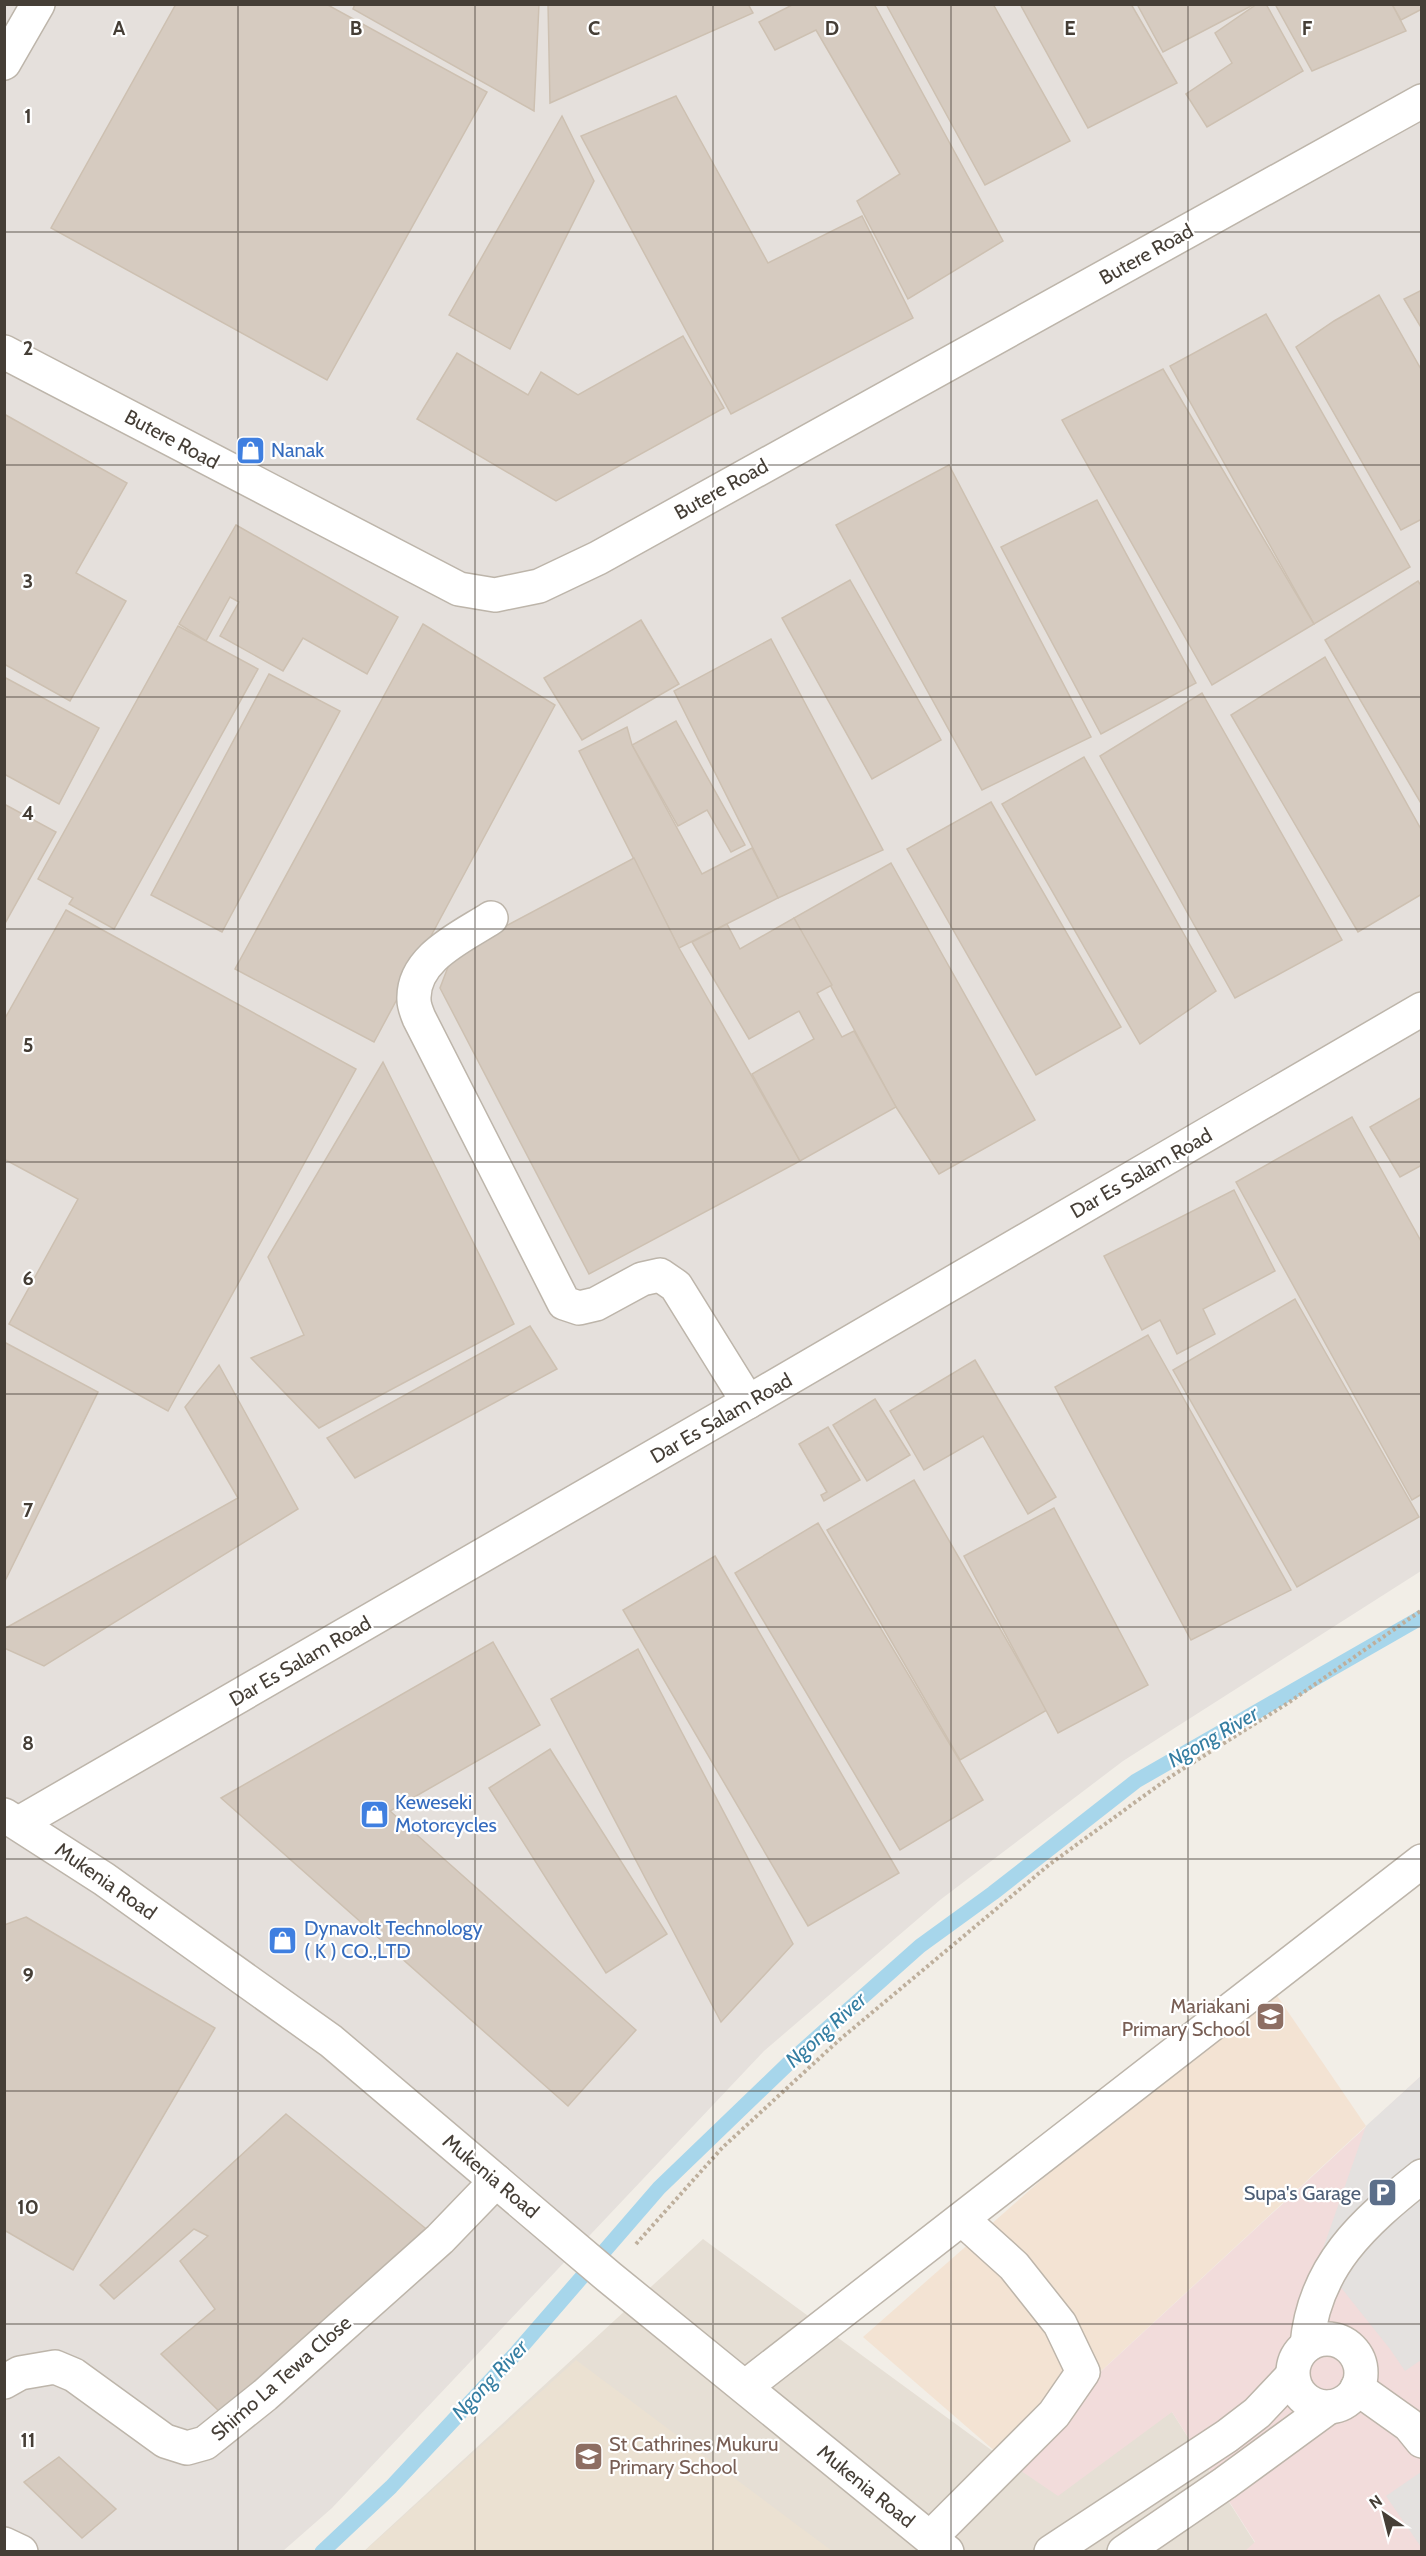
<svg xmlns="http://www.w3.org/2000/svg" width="1426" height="2556" font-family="Cabin,sans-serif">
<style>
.residential{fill:#e6dfd5}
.commercial{fill:#f3e3d3}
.industrial{fill:#e5e0dc}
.education{fill:#ebe1d2}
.medical{fill:#f2dcdb}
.parking{fill:#e4e1df}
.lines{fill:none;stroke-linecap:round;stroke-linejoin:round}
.stream{stroke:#a7d6eb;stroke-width:15}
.building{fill:#d6cbc0;stroke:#cdc0b1;stroke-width:1.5}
.minor-casing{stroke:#bdb5aa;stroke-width:36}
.path{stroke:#beaf9c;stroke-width:4;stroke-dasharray:3 3;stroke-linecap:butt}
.minor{stroke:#fff;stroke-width:33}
.grid{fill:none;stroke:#453e36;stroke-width:1.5;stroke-opacity:0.55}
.labels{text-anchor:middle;stroke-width:4.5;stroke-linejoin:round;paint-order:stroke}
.street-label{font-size:20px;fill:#453e36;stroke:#fff}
.shop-label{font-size:20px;fill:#366cbe;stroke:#fff;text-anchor:start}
.education-label{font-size:20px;fill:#785e54;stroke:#fff;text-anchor:end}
.service-label{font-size:20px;fill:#4e5e75;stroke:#fff;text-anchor:end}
.water-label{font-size:21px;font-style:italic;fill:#357ea2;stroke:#fff}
.grid-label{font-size:20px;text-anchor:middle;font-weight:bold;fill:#453e36;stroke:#fff;stroke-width:4.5;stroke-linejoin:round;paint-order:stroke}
</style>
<rect width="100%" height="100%" fill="#f2eee7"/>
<path class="residential" d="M 703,2239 L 1005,2460 L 1172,2412 L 1255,2543 L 1245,2552 L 363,2552 Z"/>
<path class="commercial" d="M 1267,1981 L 1366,2126 L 1005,2460 L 863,2337 Z"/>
<path class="industrial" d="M 5,5 L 1421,5 L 1421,1571 L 1123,1761 L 940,1900 L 764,2051 L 332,2508 L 283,2551 L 5,2552 Z"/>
<path class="education" d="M 576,2360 L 832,2551 L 365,2551 Z"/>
<path class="medical" d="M 1421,2076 L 1421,2551 L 1245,2551 L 1255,2542 L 1172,2412 L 1058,2496 L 1005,2460 Z"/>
<g class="parking">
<path d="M 1421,2076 L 1421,2360 L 1405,2371 L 1390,2349 L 1319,2260 L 1366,2126 Z"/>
<path d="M 1421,2472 L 1421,2547 L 1386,2496 Z"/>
</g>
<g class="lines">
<path class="stream" d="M 322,2552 L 391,2487 L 517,2352 L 659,2188 L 793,2059 L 920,1946 L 993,1893 L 1136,1781 L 1422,1617"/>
</g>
<g class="building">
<path d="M 176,4 L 326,4 L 487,92 L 327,380 L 51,228 Z"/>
<path d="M 355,4 L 539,4 L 534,111 L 353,9 Z"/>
<path d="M 548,4 L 748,4 L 753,13 L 550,103 Z"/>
<path d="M 794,4 L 874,4 L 1003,241 L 908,299 L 857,201 L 900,174 L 816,30 L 775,50 L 759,22 Z"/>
<path d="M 886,4 L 993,4 L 1070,141 L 985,185 Z"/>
<path d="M 1020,4 L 1131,4 L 1177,83 L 1088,128 Z"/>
<path d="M 1137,4 L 1255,4 L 1163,52 Z"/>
<path d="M 1257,4 L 1266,4 L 1303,71 L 1207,127 L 1186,94 L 1232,63 L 1215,33 Z"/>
<path d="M 1275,4 L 1392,4 L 1406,31 L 1312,71 Z"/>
<path d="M 1392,4 L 1422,4 L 1422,9 L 1401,20 Z"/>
<path d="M 676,96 L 768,263 L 862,216 L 913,318 L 731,414 L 581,136 Z"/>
<path d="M 562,116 L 594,181 L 510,349 L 449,315 Z"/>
<path d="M 1422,290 L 1422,329 L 1404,299 Z"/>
<path d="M 1379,295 L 1422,371 L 1422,519 L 1401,530 L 1296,347 L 1334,321 Z"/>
<path d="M 1266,314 L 1410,567 L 1314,624 L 1170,366 Z"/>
<path d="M 683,336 L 724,408 L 556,501 L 417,419 L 457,353 L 528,395 L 541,372 L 578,395 Z"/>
<path d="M 1163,369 L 1314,624 L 1212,685 L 1062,420 Z"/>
<path d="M 4,414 L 127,483 L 76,573 L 126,601 L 70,701 L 4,664 Z"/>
<path d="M 949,465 L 1091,737 L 982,790 L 836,525 Z"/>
<path d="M 1097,500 L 1196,683 L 1101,734 L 1001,547 Z"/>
<path d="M 236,525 L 398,617 L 367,674 L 303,638 L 283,671 L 220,636 L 239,602 L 230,597 L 206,641 L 179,624 Z"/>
<path d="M 850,580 L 941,740 L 872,779 L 782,618 Z"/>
<path d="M 1418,581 L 1422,587 L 1422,805 L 1325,640 Z"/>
<path d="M 641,620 L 679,684 L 582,740 L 544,678 Z"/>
<path d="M 423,624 L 555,705 L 374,1042 L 235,969 Z"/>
<path d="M 178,626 L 258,669 L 114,929 L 69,904 L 73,898 L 38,879 Z"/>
<path d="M 771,639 L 883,850 L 778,898 L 674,691 Z"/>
<path d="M 1325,657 L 1422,831 L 1422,894 L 1358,932 L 1231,715 Z"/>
<path d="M 269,674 L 340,711 L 222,932 L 151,895 Z"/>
<path d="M 4,677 L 99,728 L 59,804 L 4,774 Z"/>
<path d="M 1202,693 L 1342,940 L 1235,998 L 1100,756 Z"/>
<path d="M 676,721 L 745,845 L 731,852 L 707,810 L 678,826 L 632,745 Z"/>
<path d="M 627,727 L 632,745 L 702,874 L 752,848 L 778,898 L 679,948 L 579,751 Z"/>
<path d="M 1084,757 L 1216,991 L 1140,1044 L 1002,804 Z"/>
<path d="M 991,802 L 1121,1027 L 1036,1075 L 907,849 Z"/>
<path d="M 4,804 L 56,832 L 4,925 Z"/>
<path d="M 634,858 L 679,948 L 800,1161 L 589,1274 L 440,988 L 453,954 Z"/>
<path d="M 891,863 L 1035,1120 L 939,1174 L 896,1107 L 794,918 Z"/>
<path d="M 66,910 L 356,1069 L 168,1411 L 9,1324 L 78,1199 L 4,1159 L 4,1020 Z"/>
<path d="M 794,918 L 832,985 L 817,993 L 842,1037 L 854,1031 L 896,1107 L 800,1161 L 752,1074 L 814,1039 L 799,1011 L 749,1039 L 692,942 L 727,924 L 740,949 Z"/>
<path d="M 383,1062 L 514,1324 L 319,1428 L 251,1358 L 304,1335 L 268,1257 Z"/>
<path d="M 1422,1097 L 1422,1165 L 1400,1177 L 1370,1127 Z"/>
<path d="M 1352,1117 L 1422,1243 L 1422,1494 L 1412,1500 L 1236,1182 Z"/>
<path d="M 1234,1190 L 1275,1271 L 1203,1309 L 1215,1334 L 1177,1354 L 1160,1320 L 1142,1330 L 1104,1256 Z"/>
<path d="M 1295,1299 L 1419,1517 L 1297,1587 L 1173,1370 Z"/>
<path d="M 530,1326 L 557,1369 L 355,1478 L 327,1438 Z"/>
<path d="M 1148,1335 L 1291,1590 L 1191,1640 L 1055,1387 Z"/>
<path d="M 4,1342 L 98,1392 L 4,1583 Z"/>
<path d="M 975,1360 L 1056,1497 L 1028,1514 L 983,1436 L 924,1470 L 890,1411 Z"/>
<path d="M 219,1365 L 298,1509 L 44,1666 L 4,1648 L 4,1629 L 238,1498 L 185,1407 Z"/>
<path d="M 875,1399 L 910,1455 L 867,1481 L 833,1425 Z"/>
<path d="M 828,1427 L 860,1480 L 824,1501 L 821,1495 L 827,1492 L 799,1444 Z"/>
<path d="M 914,1480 L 1047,1710 L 960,1760 L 827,1530 Z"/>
<path d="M 1054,1508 L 1148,1685 L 1058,1733 L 964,1556 Z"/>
<path d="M 818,1523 L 983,1800 L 900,1850 L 735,1573 Z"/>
<path d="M 715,1556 L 899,1873 L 808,1926 L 623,1610 Z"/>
<path d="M 493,1642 L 540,1725 L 390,1811 L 636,2030 L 568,2106 L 221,1798 Z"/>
<path d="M 638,1649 L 793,1944 L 721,2022 L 551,1699 Z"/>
<path d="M 550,1749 L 667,1934 L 606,1973 L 489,1788 Z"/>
<path d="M 26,1917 L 215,2028 L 73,2270 L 4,2230 L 4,1925 Z"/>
<path d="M 286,2114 L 436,2237 L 225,2417 L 161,2354 L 215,2309 L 180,2261 L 208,2236 L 194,2229 L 114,2299 L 100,2285 Z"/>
<path d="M 59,2457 L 116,2509 L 82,2538 L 24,2482 Z"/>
</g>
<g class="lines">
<defs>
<g id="minor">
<path d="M 4,63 L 38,4"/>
<path d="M 4,352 L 459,589 L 495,595 L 539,586 L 598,558 L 1422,101"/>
<path d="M 491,918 C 462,937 412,958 414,1000 C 414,1006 417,1013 419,1018 L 564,1303 L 579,1308 L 596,1304 L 642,1279 L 660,1275 L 676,1286 L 748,1402"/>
<path d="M 4,1815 L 104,1879 L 331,2041 L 609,2277 L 947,2552"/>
<path d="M 19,1823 L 748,1402 L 1422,1009"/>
<circle cx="1327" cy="2373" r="34"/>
<path d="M 1307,2345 C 1314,2266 1363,2223 1422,2176"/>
<path d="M 4,2382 L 20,2373 L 55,2367 L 74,2375 L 165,2441 L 187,2448 L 205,2443 L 265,2395 L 440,2239 L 496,2181"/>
<path d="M 745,2387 L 1422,1861"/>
<path d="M 1357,2388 L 1409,2425 L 1422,2441"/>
<path d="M 930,2538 L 1054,2414 L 1083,2372 L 1060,2324 L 1014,2266 L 962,2219"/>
<path d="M 4,2544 L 21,2552"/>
<path d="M 1051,2552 L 1227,2436 L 1257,2413 L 1292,2376"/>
<path d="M 1124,2552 L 1225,2483 L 1329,2407"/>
</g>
</defs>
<use href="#minor" class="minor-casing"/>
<path class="path" d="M 636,2244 L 722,2148 L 838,2041 L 1050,1864 L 1170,1777 L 1288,1703 L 1422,1610"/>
<use href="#minor" class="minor"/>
</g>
<path class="grid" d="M 238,4 L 238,2552M 475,4 L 475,2552M 713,4 L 713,2552M 951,4 L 951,2552M 1188,4 L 1188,2552M 4,232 L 1422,232M 4,465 L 1422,465M 4,697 L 1422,697M 4,929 L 1422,929M 4,1162 L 1422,1162M 4,1394 L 1422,1394M 4,1627 L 1422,1627M 4,1859 L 1422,1859M 4,2091 L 1422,2091M 4,2324 L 1422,2324"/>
<defs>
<symbol id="shop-square" viewBox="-11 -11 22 22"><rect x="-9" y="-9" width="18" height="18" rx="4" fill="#3f7fe0" stroke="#fff"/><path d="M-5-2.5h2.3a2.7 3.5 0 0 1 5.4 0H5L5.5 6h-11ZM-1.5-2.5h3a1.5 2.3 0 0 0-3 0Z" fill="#fff"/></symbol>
<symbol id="school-square" viewBox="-11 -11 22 22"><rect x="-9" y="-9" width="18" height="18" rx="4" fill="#8d6e63" stroke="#fff"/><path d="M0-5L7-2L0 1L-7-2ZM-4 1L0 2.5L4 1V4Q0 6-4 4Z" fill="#fff"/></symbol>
<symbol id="parking-square" viewBox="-11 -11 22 22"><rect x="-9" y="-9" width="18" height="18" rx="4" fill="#5c6f8a" stroke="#fff"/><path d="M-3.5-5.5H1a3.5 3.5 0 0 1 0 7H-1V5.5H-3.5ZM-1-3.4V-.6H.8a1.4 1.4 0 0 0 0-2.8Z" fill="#fff"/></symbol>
</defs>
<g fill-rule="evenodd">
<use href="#shop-square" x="234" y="434" width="33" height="33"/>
<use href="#shop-square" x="358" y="1798" width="33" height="33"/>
<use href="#shop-square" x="266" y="1924" width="33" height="33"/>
<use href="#school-square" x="1254" y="2000" width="33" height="33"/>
<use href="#parking-square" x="1366" y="2176" width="33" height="33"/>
<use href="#school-square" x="572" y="2440" width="33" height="33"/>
</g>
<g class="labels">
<g class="street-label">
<text transform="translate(1146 254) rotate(-29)" y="7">Butere Road</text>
<text transform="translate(172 439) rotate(28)" y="7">Butere Road</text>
<text transform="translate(721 489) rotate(-29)" y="7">Butere Road</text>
<text transform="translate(1141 1173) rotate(-30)" y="7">Dar Es Salam Road</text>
<text transform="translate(721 1418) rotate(-30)" y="7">Dar Es Salam Road</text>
<text transform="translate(300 1661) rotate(-30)" y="7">Dar Es Salam Road</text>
<text transform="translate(106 1881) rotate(35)" y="7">Mukenia Road</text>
<text transform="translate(491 2176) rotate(40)" y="7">Mukenia Road</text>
<text transform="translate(281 2378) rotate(-41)" y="7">Shimo La Tewa Close</text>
<text transform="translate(866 2486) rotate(39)" y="7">Mukenia Road</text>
</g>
<g class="shop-label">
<text x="271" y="457">Nanak</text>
<text x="395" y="1809">Keweseki<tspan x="395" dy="23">Motorcycles</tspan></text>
<text x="304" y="1935">Dynavolt Technology<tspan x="304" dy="23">( K ) CO.,LTD</tspan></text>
</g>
<g class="education-label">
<text x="1250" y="2013">Mariakani<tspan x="1250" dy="23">Primary School</tspan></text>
<text x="609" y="2451" text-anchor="start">St Cathrines Mukuru<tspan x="609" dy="23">Primary School</tspan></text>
</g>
<g class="service-label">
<text x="1361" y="2200">Supa's Garage</text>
</g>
<g class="water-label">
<text transform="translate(1213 1737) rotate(-30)" y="7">Ngong River</text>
<text transform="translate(826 2030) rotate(-42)" y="7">Ngong River</text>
<text transform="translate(490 2380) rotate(-47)" y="7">Ngong River</text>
</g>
</g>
<g class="grid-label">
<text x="119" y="35">A</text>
<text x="356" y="35">B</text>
<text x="594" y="35">C</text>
<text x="832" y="35">D</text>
<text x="1070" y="35">E</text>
<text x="1307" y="35">F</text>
<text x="28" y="123">1</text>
<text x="28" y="355">2</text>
<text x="28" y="588">3</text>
<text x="28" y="820">4</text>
<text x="28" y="1052">5</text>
<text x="28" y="1285">6</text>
<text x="28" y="1517">7</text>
<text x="28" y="1750">8</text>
<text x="28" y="1982">9</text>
<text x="28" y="2214">10</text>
<text x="28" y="2447">11</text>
</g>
<rect width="1426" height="2556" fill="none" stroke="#453e36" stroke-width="12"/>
<g transform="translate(1384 2514) rotate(325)" stroke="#ffffff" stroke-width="4.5" paint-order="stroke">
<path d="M0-4.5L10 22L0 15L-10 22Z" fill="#453e36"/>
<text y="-9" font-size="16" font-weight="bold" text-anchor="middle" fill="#453e36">N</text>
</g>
</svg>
